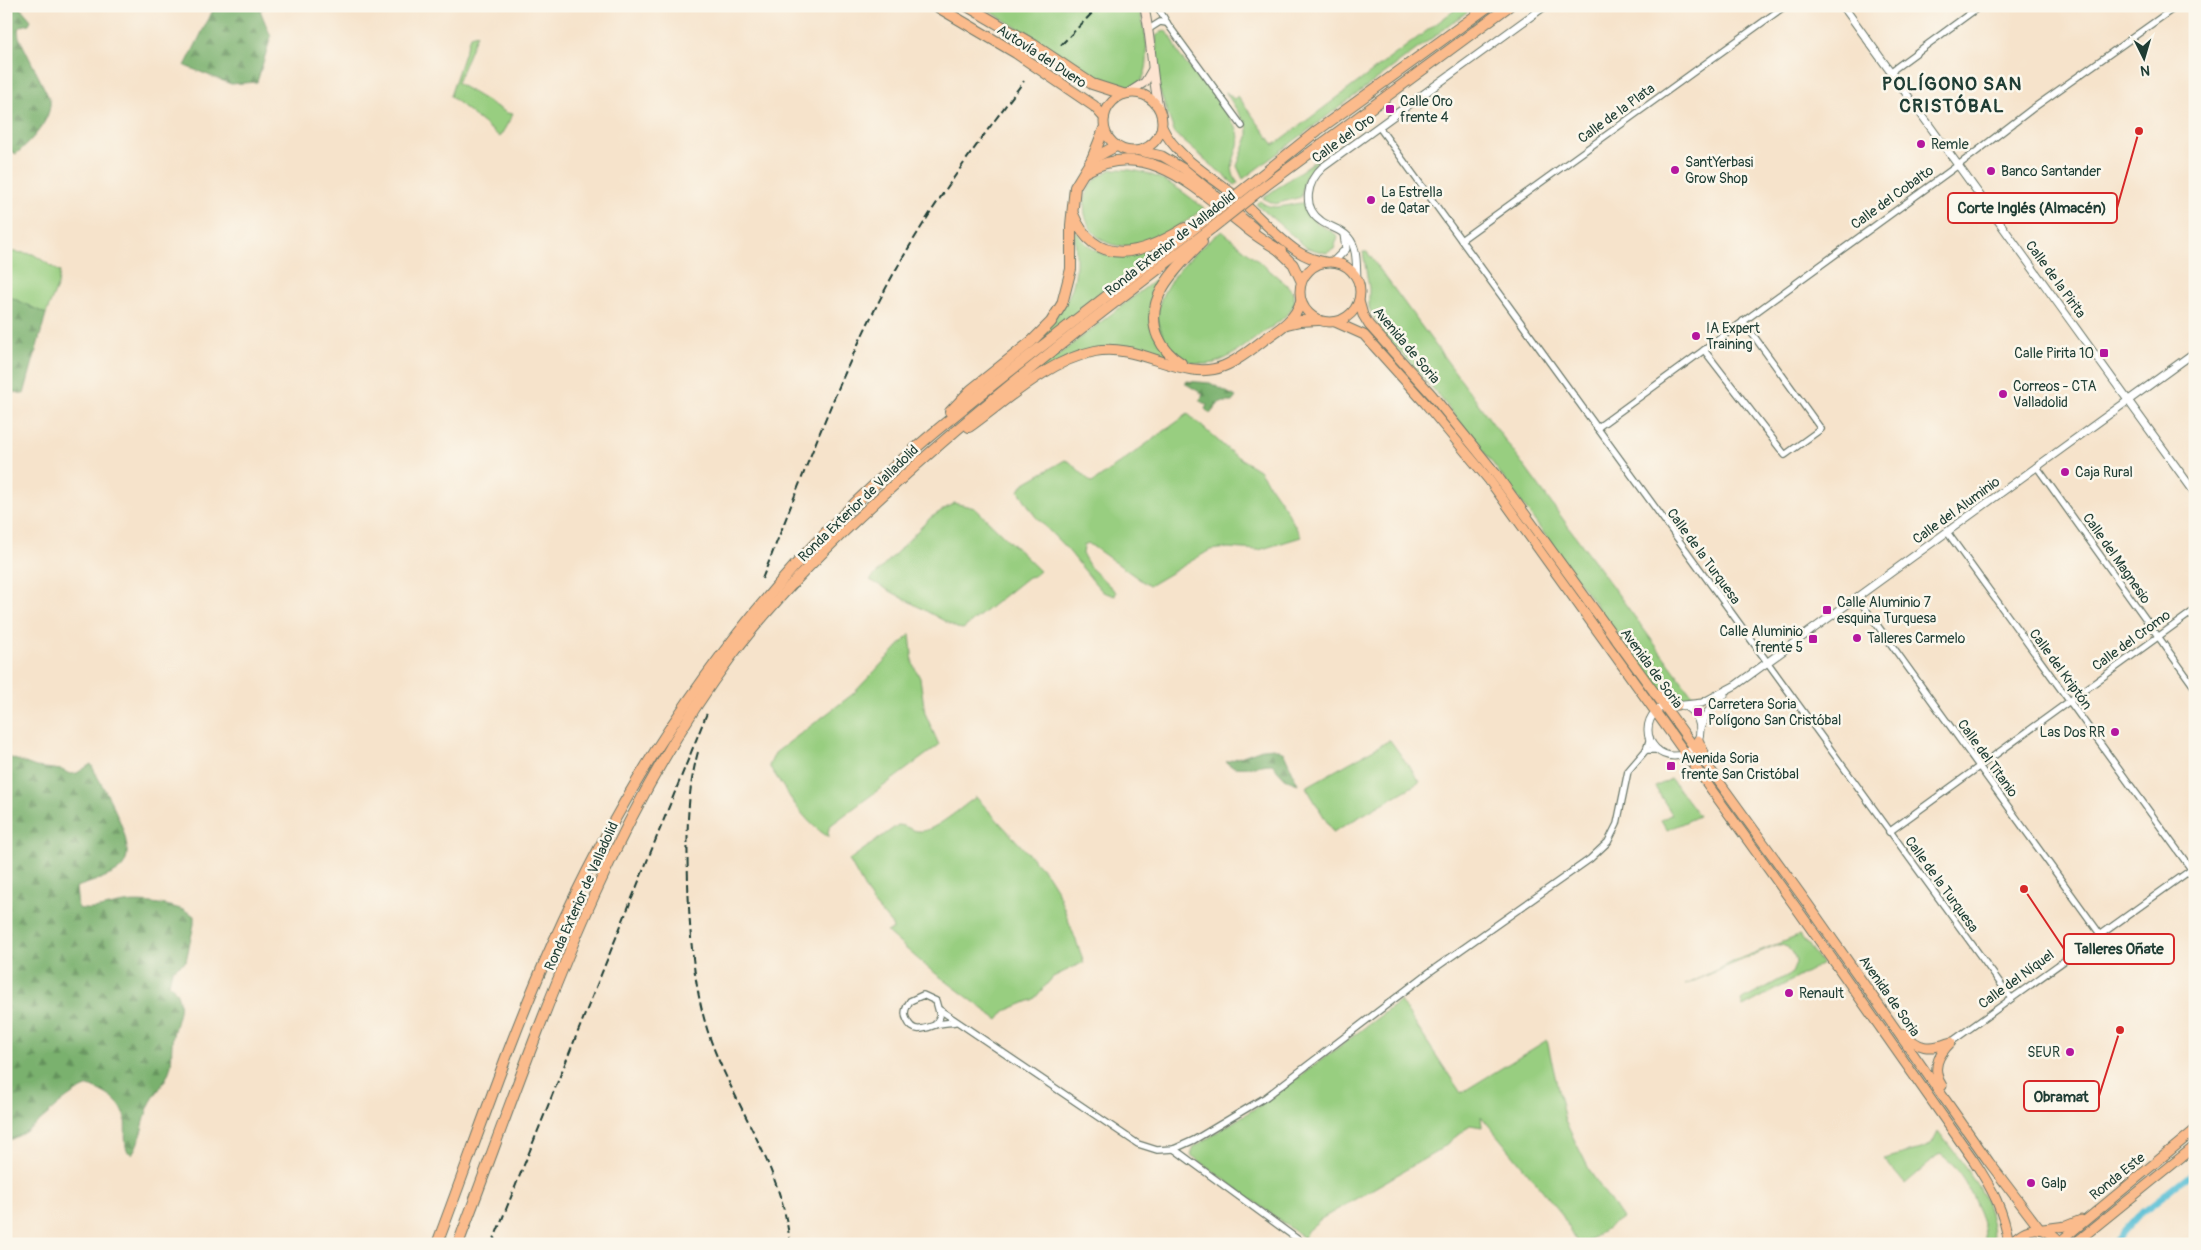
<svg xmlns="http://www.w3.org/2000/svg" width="2201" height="1250" font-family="Pangolin,sans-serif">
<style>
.grass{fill:#98ce80;stroke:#5c865a}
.forest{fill:url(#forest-firs);stroke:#4c7751}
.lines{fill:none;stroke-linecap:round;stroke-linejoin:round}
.canal{stroke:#58bfd5;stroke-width:6}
.minor-casing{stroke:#6a7769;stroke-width:8}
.tertiary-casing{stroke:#6a7769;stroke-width:9}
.secondary-casing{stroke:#6a7769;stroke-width:10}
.trunk-casing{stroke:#6a7769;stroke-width:11}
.motorway-casing{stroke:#6a7769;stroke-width:12}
.minor{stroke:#fff;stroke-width:5.5}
.tertiary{stroke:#fff;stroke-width:7}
.secondary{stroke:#fde4d1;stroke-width:8}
.trunk{stroke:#fbbb8c;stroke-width:9}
.motorway{stroke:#fbbb8c;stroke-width:10}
.rail{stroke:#1f3d34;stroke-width:2;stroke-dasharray:8 4;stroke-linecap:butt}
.motorway-bridge-casing{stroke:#6a7769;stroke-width:12;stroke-linecap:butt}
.motorway-bridge{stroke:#fbbb8c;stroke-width:10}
.poi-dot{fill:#b5179e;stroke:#fbf7ec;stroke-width:2}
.labels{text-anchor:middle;stroke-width:5;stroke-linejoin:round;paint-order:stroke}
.street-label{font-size:14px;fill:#1f3d34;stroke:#fbf7ec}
.poi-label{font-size:14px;fill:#1f3d34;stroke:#fbf7ec;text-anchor:start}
.district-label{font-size:19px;font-weight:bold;letter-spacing:1px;fill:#1f3d34;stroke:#fbf7ec}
.leader{fill:none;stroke:#d62828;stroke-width:2}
.callout-dot{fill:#d62828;stroke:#fbf7ec;stroke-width:2}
.callout{fill:#fbf7ec;stroke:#d62828;stroke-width:2}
.callout-label{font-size:15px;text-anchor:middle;font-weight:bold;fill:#1f3d34}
</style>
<defs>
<pattern id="forest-firs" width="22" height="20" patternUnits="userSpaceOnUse" patternTransform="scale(1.25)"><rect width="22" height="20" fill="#7ab16e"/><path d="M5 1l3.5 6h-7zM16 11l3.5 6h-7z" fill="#63915b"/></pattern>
</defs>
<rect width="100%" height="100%" fill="#fbf7ec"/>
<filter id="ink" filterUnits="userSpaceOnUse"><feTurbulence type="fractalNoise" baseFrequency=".02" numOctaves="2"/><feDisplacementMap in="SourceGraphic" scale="10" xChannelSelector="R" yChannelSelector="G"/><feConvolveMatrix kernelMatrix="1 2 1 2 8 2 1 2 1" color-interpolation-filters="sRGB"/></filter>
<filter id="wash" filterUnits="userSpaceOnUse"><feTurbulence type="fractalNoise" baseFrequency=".0096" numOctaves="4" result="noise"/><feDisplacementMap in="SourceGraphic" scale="20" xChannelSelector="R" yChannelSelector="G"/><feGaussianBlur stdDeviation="1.12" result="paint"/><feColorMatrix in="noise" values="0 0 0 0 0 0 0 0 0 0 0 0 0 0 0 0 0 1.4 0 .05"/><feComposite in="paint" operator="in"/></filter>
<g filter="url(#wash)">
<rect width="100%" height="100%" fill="#f6e3cb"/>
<g class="grass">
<path d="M 981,6 L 1138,6 C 1148,36 1162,106 1105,84 C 1082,75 1060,56 1040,42 C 1021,30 1001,18 981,6 Z"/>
<path d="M 1460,6 L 1475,6 L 1243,179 L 1237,166 L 1248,137 L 1248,128 L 1225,91 L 1234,99 L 1238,96 L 1274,145 Z"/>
<path d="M 1164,30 C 1175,37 1175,50 1182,59 C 1187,66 1193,70 1199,75 C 1205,81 1236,125 1238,132 C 1243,151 1223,164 1238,183 L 1235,185 L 1175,134 L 1159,89 L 1156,36 Z"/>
<path d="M 477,34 L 457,83 L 507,113 L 513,114 L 500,137 L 450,96 L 470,36 Z"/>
<path d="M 1319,158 L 1304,180 L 1301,197 L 1275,204 L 1263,198 Z"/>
<path d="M 1113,169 C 1154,169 1173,184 1204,208 C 1181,226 1156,244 1126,246 C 1080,248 1067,185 1113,169 Z"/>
<path d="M 1260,201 C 1274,213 1288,203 1304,203 C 1312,226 1322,224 1338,236 L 1334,249 L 1326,253 L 1307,248 L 1256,204 Z"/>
<path d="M 1074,228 C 1099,269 1132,257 1169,241 L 1041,341 L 1039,339 C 1074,293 1080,287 1074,228 Z"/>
<path d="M 1222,231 L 1286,284 L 1293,292 L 1295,302 C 1289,317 1273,326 1260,335 C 1246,345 1231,358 1214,363 C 1182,371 1150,337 1159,305 C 1167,276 1198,248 1222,231 Z"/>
<path d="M 6,251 L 33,254 L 60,272 L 58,284 L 46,314 L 6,295 Z"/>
<path d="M 1363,252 L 1367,252 L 1692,695 L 1706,692 L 1706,694 C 1688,705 1669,698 1654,685 L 1491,461 L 1435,391 L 1382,332 L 1369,308 L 1369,288 Z"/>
<path d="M 1181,260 L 1152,303 L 1172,361 L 1135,348 L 1114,346 L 1031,376 Z"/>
<path d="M 1188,414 L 1233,454 L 1259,470 L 1286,509 L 1301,537 L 1259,550 L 1228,548 L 1210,550 L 1149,586 L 1088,543 L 1084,545 L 1083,555 L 1090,567 L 1116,592 L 1115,596 L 1103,592 L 1094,582 L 1068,550 L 1035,516 L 1019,491 L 1023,484 L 1065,460 L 1070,462 L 1092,483 Z"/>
<path d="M 954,503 L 975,508 L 1040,571 L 1034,576 L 1028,577 L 963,629 L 957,628 L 870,580 L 930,518 Z"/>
<path d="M 910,634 L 913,664 L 920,678 L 925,713 L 939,745 L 831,825 L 828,831 L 829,837 C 802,822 787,791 769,766 L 775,753 L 853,694 Z"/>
<path d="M 1390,740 L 1420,782 L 1333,832 L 1306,787 Z"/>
<path d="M 1671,779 L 1699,816 L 1667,830 L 1661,820 L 1672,814 L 1655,787 Z"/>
<path d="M 976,797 L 1047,874 L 1057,890 L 1084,962 L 1053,977 L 1034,999 L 1005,1011 L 998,1020 L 927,967 L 887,932 L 893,930 L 892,925 L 873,903 L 849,860 L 898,825 C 907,825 912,832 921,831 C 935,831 963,806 976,797 Z"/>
<path d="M 1800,935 L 1822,964 L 1743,1007 L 1741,1001 L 1792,973 L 1796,963 C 1795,951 1787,944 1776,945 L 1685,985 L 1739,959 Z"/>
<path d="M 1400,1001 L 1461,1093 L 1547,1040 L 1565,1121 L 1591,1173 L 1622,1218 L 1584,1244 L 1578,1244 L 1561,1213 L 1481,1116 L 1482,1127 L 1470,1125 L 1438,1151 L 1321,1219 L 1307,1231 L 1304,1238 L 1191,1155 L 1194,1147 L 1268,1100 Z"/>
<path d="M 1938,1131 C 1965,1167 1994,1197 1993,1244 L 1985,1244 C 1988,1219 1961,1166 1940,1154 L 1905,1184 L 1884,1159 L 1924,1148 L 1932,1143 Z"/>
</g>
<g class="forest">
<path d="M 6,6 L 19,6 L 31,20 L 29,24 L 22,26 L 18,30 L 19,37 L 50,100 C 52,120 31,141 16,154 L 6,148 Z"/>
<path d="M 215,6 L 267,6 L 260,10 L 271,37 L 257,82 L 231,84 L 185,66 Z"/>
<path d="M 6,295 L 46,314 L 24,394 L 15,392 L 6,396 Z"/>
<path d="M 1186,381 L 1210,383 L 1236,397 L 1232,402 L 1220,402 L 1210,414 L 1205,409 L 1207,405 L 1200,401 L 1203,394 L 1186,384 Z"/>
<path d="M 1274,748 L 1284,753 L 1298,784 L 1287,780 L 1272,764 C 1259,764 1234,773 1226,762 L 1262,749 Z"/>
<path d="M 6,756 L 36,767 L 62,770 L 70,774 L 77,773 L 91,764 C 101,786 145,851 119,870 C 111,876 86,884 76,887 L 78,908 C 93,912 109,905 125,903 C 142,900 181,905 194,916 L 194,924 L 186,961 L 172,970 L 169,983 C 190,1004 173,1020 172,1044 C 171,1056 173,1063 168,1074 C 163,1087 151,1097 147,1111 C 142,1127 141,1140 132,1154 L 127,1151 C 124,1140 126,1130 125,1119 C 123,1101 104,1092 89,1086 C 57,1097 39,1131 6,1141 Z"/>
</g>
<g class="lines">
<path class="canal" d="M 2113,1244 L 2138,1216 L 2195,1171"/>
</g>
</g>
<g filter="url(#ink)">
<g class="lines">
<defs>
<g id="minor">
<path d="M 1157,6 L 1167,23 L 1242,126"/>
<path d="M 1149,29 L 1160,22 L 1167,23"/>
<path d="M 1890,72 L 1980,6"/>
<path d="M 1379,127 L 2011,998"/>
<path d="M 1461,240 L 1785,6"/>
<path d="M 1704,350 L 1785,455 L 1821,429 L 1743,321"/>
<path d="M 1597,428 L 1972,155 L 2032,109 L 2177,6"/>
<path d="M 2037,467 L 2195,688"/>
<path d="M 1947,532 L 2191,869"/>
<path d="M 1857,597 L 2100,934"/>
<path d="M 1646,750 L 1658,750"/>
<path d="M 1889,832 L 2195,610"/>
<path d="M 940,1010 L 1138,1144 L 1157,1150 L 1174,1149 L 1194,1140 L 1266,1097 L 1431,971 L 1590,859 L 1608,842 L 1617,824 L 1628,771 L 1646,750 L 1650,738"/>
<path d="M 935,1025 L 940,1016 L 936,1001 L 923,995 L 910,1001 C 906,1007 903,1013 907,1020 C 913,1034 924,1029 935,1025 C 941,1023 949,1023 955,1022"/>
<path d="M 1951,1042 L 2195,867"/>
<path d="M 1174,1149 L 1304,1244"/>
</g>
<g id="tertiary">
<path d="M 1843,6 L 2195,493"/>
<path d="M 1333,262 L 1346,249 L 1344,235"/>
<path d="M 1357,279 C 1356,265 1358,248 1348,237 C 1341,229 1329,227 1321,221 C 1301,207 1307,181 1323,167 L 1545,6"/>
<circle cx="1674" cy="730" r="26"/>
<path d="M 1684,705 L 1702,703 L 1736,685 L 2195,352"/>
<path d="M 1700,728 L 1707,713 L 1724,695"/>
</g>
<g id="secondary">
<path d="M 1144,6 C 1152,40 1151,74 1159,108"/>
<path d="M 1128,93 L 1145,82 L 1152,70"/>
</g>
<g id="trunk">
<circle cx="1133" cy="122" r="29"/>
<path d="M 1162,127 C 1177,159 1214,177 1240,200 C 1259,216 1276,237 1297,251 C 1306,257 1315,260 1325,262"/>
<path d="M 1140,151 L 1162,156 L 1184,169 L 1254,228"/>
<path d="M 1275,247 L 1293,264 L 1301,281"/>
<circle cx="1330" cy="292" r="30"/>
<path d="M 1359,301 L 1363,315 L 1369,325 L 1432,395 L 1496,474 L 1807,903 L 1989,1162 L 2039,1228"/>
<path d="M 1335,322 L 1364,335 L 1425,403 L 1489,480 L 1800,913 L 1974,1161 C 1992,1188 2004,1211 2009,1244"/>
<path d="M 1655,694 L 1677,705"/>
<path d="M 1698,740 L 1707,759"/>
<path d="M 1905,1033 C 1917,1049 1930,1050 1948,1043"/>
<path d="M 1942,1086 C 1931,1069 1938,1055 1951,1042"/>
<path d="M 2043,1229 L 2066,1226 L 2081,1220"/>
<path d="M 2010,1244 C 2026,1225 2045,1223 2061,1244"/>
<path d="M 2057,1244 L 2195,1130"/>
<path d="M 2074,1244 L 2195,1146"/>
</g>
<g id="motorway">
<path d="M 936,6 L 1016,53 L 1094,106 L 1104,117"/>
<path d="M 967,6 L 1034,45 L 1092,84 L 1123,94"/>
<path d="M 1092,159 L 1116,146"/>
<path d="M 1085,172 C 1147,136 1197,190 1243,225 C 1254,235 1268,243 1281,251"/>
<path d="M 1257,179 L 1318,130 L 1489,6"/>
<path d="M 1265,186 L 1509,6"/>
<path d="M 1073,214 C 1096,270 1143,254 1185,228"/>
<path d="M 1287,324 L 1300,321 L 1318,320"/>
<path d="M 1181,363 C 1171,357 1163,348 1158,337 C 1142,299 1177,267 1202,242"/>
<path d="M 950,412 L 971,390 L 1032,341 L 1051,322 L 1062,304 L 1071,269 L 1071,225 L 1075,187 L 1092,159 L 1104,129"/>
<path d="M 969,427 C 1008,399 1047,361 1095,351 C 1139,342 1184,383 1224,366 C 1239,360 1252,349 1265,339 C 1280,329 1296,319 1301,301"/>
<path d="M 437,1244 C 475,1144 509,1041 553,943 C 621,791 713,649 829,529 C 890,466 959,411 1028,357 C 1087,311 1146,265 1205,220"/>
<path d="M 458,1244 C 535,1042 601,830 732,655 C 781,590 842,531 903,477 C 1001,388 1107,308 1212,228"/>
</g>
</defs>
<use href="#minor" class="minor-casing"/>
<use href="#tertiary" class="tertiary-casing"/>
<use href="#secondary" class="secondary-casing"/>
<use href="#trunk" class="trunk-casing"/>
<use href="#motorway" class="motorway-casing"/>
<use href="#minor" class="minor"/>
<use href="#tertiary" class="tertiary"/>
<use href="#secondary" class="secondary"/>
<use href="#trunk" class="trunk"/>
<use href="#motorway" class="motorway"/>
<g class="rail">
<path d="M 1061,45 L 1099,6"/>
<path d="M 762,579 C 804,475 842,365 898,266 C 935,201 979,141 1024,81"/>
<path d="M 698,752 C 686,796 687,838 688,883 C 690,940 694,1001 716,1054 C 743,1118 783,1174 790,1244"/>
<path d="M 492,1244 L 707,713"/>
</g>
<defs>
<g id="motorway-bridge">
<path d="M 1205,220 L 1257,179"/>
<path d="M 1212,228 L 1265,186"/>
</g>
</defs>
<use href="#motorway-bridge" class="motorway-bridge-casing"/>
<use href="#motorway-bridge" class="motorway-bridge"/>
</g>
</g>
<g class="poi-dot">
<rect x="1385" y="104" width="10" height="10" rx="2.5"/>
<circle cx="1921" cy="144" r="5"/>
<circle cx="1675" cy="170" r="5"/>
<circle cx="1991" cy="171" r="5"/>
<circle cx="1371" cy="200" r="5"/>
<circle cx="1696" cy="336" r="5"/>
<rect x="2099" y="348" width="10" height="10" rx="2.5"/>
<circle cx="2003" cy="394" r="5"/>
<circle cx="2065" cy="472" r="5"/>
<rect x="1822" y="605" width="10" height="10" rx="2.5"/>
<circle cx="1857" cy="638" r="5"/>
<rect x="1808" y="634" width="10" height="10" rx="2.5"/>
<rect x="1693" y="707" width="10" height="10" rx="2.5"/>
<circle cx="2115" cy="732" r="5"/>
<rect x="1666" y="761" width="10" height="10" rx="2.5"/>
<circle cx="1789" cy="993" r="5"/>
<circle cx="2070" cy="1052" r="5"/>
<circle cx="2031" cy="1183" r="5"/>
</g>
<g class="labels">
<g class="street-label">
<text transform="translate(1042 56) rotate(33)" y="5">Autovía del Duero</text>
<text transform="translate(1616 113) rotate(-36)" y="5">Calle de la Plata</text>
<text transform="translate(1343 138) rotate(-36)" y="5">Calle del Oro</text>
<text transform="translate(1892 197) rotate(-36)" y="5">Calle del Cobalto</text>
<text transform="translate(1170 243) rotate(-38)" y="5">Ronda Exterior de Valladolid</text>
<text transform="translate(2056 279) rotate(54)" y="5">Calle de la Pirita</text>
<text transform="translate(1407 345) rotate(50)" y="5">Avenida de Soria</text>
<text transform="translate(858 503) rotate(-44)" y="5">Ronda Exterior de Valladolid</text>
<text transform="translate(1956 510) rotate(-36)" y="5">Calle del Aluminio</text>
<text transform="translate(1704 556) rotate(54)" y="5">Calle de la Turquesa</text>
<text transform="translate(2117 558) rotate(55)" y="5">Calle del Magnesio</text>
<text transform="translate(2131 640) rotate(-36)" y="5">Calle del Cromo</text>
<text transform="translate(1652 668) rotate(54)" y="5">Avenida de Soria</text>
<text transform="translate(2061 669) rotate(54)" y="5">Calle del Kriptón</text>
<text transform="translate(1988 758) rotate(54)" y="5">Calle del Titanio</text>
<text transform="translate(1942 884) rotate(54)" y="5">Calle de la Turquesa</text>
<text transform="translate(581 896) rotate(-66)" y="5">Ronda Exterior de Valladolid</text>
<text transform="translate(2016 979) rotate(-36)" y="5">Calle del Níquel</text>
<text transform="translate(1890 996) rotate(55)" y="5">Avenida de Soria</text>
<text transform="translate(2117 1176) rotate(-39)" y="5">Ronda Este</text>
</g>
<g class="poi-label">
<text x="1400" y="106">Calle Oro<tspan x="1400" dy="16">frente 4</tspan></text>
<text x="1931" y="149">Remle</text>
<text x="1685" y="167">SantYerbasi<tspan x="1685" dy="16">Grow Shop</tspan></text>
<text x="2001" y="176">Banco Santander</text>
<text x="1381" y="197">La Estrella<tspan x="1381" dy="16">de Qatar</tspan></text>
<text x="1706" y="333">IA Expert<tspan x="1706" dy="16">Training</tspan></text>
<text x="2094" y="358" text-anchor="end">Calle Pirita 10</text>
<text x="2013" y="391">Correos - CTA<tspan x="2013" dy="16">Valladolid</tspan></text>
<text x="2075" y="477">Caja Rural</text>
<text x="1837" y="607">Calle Aluminio 7<tspan x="1837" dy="16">esquina Turquesa</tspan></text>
<text x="1803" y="636" text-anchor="end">Calle Aluminio<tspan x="1803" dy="16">frente 5</tspan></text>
<text x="1867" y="643">Talleres Carmelo</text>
<text x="1708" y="709">Carretera Soria<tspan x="1708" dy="16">Polígono San Cristóbal</tspan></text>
<text x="2105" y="737" text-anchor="end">Las Dos RR</text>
<text x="1681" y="763">Avenida Soria<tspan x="1681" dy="16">frente San Cristóbal</tspan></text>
<text x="1799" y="998">Renault</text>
<text x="2060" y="1057" text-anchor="end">SEUR</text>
<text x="2041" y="1188">Galp</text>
</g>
<g class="district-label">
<text x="1952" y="90">POLÍGONO SAN<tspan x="1952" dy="22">CRISTÓBAL</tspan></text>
</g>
</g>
<path class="leader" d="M2139 131L2117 208M2024 889L2064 949M2120 1030L2099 1096"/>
<g class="callout-dot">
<circle cx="2139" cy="131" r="5"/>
<circle cx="2024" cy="889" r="5"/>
<circle cx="2120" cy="1030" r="5"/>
</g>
<g class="callout">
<rect x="1948" y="193" width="169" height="30" rx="5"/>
<rect x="2064" y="934" width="110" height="30" rx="5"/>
<rect x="2024" y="1081" width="75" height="30" rx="5"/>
</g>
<g class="callout-label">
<text x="2032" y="213">Corte Inglés (Almacén)</text>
<text x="2119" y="954">Talleres Oñate</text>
<text x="2061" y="1102">Obramat</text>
</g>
<rect width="2201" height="1250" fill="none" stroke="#fbf7ec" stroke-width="25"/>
<g transform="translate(2144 58) rotate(175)" stroke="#fbf7ec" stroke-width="4" paint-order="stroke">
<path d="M0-4L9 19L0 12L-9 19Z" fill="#1f3d34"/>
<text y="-8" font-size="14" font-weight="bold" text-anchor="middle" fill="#1f3d34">N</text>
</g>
</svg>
